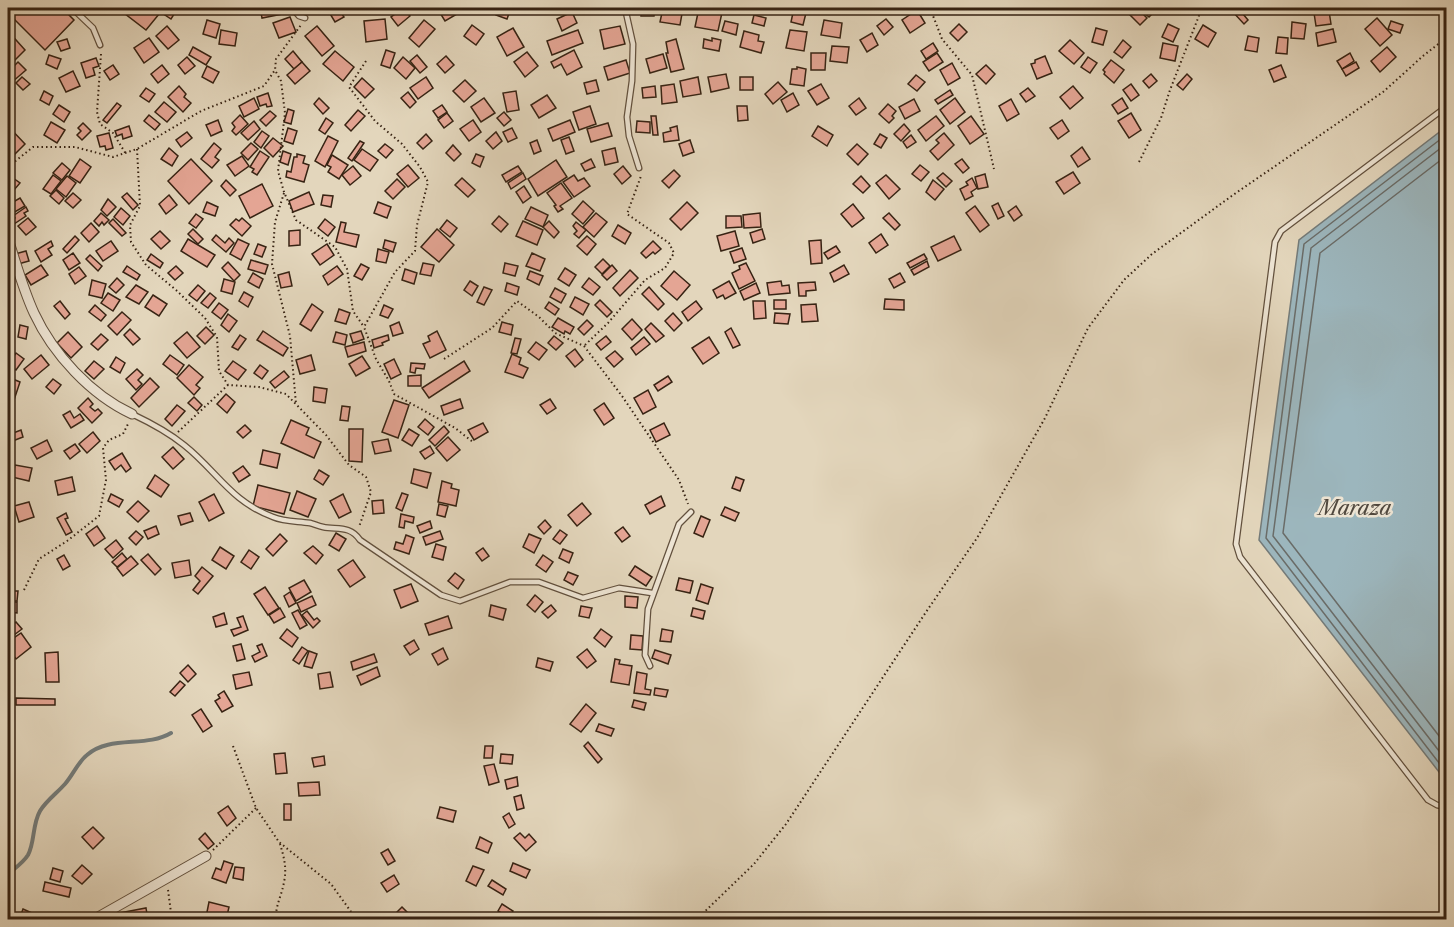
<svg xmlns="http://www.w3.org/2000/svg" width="1454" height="927" font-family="'Libre Caslon Text',serif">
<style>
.water{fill:#9cb6bd;stroke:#747b79;stroke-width:1.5}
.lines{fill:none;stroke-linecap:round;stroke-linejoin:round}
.shore{stroke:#6a6c68;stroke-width:1.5}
.stream{stroke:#747b79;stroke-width:4}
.building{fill:#e4a594;stroke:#372313;stroke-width:1.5}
.lane-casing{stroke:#62503d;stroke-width:7}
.street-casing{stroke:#62503d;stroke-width:11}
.path{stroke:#372313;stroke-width:2;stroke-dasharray:1.5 3;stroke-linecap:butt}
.lane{stroke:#ede4d3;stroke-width:4.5}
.street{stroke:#ede4d3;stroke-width:9}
.labels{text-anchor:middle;stroke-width:5;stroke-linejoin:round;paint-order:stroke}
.water-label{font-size:20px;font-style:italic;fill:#50483e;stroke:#ede4d3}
</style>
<rect width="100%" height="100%" fill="#e3d6bc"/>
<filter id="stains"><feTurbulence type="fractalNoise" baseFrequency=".00333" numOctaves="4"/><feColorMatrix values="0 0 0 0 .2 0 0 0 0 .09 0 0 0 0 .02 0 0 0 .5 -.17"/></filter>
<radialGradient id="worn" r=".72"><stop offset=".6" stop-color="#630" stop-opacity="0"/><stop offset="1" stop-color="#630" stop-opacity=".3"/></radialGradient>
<path class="water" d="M 1446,127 L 1446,781 L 1259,540 L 1299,240 Z"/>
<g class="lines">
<g class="shore">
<path d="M 1446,135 L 1304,244 L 1266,538 L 1446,772"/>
<path d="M 1446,144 L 1311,248 L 1273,536 L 1446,760"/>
<path d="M 1446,156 L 1320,253 L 1283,533 L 1446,745"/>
</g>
<path class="stream" d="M 8,874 C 15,868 23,863 28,855 C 35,842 32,825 40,811 C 46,801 57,793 65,784 C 73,775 78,762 87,755 C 110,735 146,748 171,733"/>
</g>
<g class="building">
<path d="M 8,8 L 62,8 L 74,20 L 45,50 L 8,13 Z"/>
<path d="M 128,8 L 164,8 L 146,30 L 124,13 Z"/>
<path d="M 166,8 L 178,8 L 171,19 L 162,13 Z"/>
<path d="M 260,8 L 282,8 L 283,14 L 262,18 Z"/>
<path d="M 338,8 L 344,17 L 335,22 L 329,12 Z"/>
<path d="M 404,8 L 410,16 L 398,26 L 391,17 Z"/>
<path d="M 437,8 L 463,8 L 464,10 L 445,21 Z"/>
<path d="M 498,8 L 511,8 L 507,19 L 496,15 Z"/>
<path d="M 641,8 L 655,8 L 654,16 L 641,16 Z"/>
<path d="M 663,8 L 683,8 L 680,25 L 660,22 Z"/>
<path d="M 699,8 L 723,8 L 718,31 L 695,27 Z"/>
<path d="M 794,8 L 807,9 L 803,25 L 791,22 Z"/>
<path d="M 1129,8 L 1137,8 L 1147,18 L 1140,25 L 1126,11 Z"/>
<path d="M 1138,8 L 1158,8 L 1149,17 Z"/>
<path d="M 1234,8 L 1238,8 L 1248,20 L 1244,24 L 1231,10 Z"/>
<path d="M 917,10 L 925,23 L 910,33 L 902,20 Z"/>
<path d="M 1329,11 L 1331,24 L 1316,26 L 1314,13 Z"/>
<path d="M 572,12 L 577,23 L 562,31 L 557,19 Z"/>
<path d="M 754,15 L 766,18 L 764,26 L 752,23 Z"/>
<path d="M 290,17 L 296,32 L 279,38 L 273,23 Z"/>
<path d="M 1377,18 L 1392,35 L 1380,46 L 1365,29 Z"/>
<path d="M 385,19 L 387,39 L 366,42 L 364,21 Z"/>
<path d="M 886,19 L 893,27 L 884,35 L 877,26 Z"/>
<path d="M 207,20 L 220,24 L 216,38 L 203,34 Z"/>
<path d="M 424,20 L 435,29 L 419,47 L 409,38 Z"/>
<path d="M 824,20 L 842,23 L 840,38 L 821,35 Z"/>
<path d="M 725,21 L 738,24 L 736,35 L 722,31 Z"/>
<path d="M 1391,21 L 1403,25 L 1400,33 L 1388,29 Z"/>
<path d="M 1292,22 L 1306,24 L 1304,39 L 1291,38 Z"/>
<path d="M 959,24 L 967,32 L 958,41 L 950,33 Z"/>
<path d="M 1168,24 L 1179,29 L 1173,42 L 1162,37 Z"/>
<path d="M 472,25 L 484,34 L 476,45 L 464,36 Z"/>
<path d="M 1203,25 L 1216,33 L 1208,47 L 1195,39 Z"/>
<path d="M 167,26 L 179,40 L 168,49 L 156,36 Z"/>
<path d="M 317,26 L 334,46 L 322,56 L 305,36 Z"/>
<path d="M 620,26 L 625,44 L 604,49 L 600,30 Z"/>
<path d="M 513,28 L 524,47 L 507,56 L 497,37 Z"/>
<path d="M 1096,28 L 1107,31 L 1103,45 L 1092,42 Z"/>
<path d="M 1333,29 L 1336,42 L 1318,46 L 1316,33 Z"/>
<path d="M 221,30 L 237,33 L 235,46 L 219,44 Z"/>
<path d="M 578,30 L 583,43 L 552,55 L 547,41 Z"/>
<path d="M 790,30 L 807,32 L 804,51 L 786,48 Z"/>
<path d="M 8,31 L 25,50 L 8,67 Z"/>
<path d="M 744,31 L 759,35 L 758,41 L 764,42 L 761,53 L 740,47 Z"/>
<path d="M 872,33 L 878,45 L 867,52 L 860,40 Z"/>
<path d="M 1248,36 L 1259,38 L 1257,52 L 1245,50 Z"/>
<path d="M 1278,37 L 1288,38 L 1287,54 L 1276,53 Z"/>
<path d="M 149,38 L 159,52 L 144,63 L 134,48 Z"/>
<path d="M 712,38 L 721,40 L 719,51 L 703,48 L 704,39 L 712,41 Z"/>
<path d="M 67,39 L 70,48 L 61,51 L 57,42 Z"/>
<path d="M 676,39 L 684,69 L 671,72 L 666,53 L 668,53 L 666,42 Z"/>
<path d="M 1070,40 L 1084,53 L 1074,64 L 1059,51 Z"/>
<path d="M 1123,40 L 1131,47 L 1122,58 L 1114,52 Z"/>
<path d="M 933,43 L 938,51 L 926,59 L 921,51 Z"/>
<path d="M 1163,43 L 1178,46 L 1175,61 L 1160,58 Z"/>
<path d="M 832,46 L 849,47 L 847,63 L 830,61 Z"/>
<path d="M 193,47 L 211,57 L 206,65 L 189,55 Z"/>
<path d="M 1387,47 L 1396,57 L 1380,72 L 1371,61 Z"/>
<path d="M 386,50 L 395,53 L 390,68 L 381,65 Z"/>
<path d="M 574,50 L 582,67 L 567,75 L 561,64 L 554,68 L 551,62 Z"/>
<path d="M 293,51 L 302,62 L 294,69 L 285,59 Z"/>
<path d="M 335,51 L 354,67 L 343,81 L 323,64 Z"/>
<path d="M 527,52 L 538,66 L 525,77 L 514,62 Z"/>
<path d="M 811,53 L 826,53 L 825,70 L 811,70 Z"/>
<path d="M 937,53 L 943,62 L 929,71 L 923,62 Z"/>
<path d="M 1350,53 L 1354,61 L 1342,69 L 1337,61 Z"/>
<path d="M 663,54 L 667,68 L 650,73 L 646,59 Z"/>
<path d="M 49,55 L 61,59 L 57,69 L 46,64 Z"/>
<path d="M 417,55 L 427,67 L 420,73 L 410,61 Z"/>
<path d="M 446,56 L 454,65 L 445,73 L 437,64 Z"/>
<path d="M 1045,56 L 1052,73 L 1037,79 L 1031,64 L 1035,63 L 1035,60 Z"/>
<path d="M 187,57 L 195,66 L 185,74 L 178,65 Z"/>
<path d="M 403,57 L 415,68 L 406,79 L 394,68 Z"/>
<path d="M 1088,57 L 1097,63 L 1090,73 L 1081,67 Z"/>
<path d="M 96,58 L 99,66 L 93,68 L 95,75 L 86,78 L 81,63 Z"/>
<path d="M 626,60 L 630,73 L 608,80 L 604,67 Z"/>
<path d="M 1111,60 L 1124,70 L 1114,83 L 1104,74 L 1105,72 L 1103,70 Z"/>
<path d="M 18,62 L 26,70 L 11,83 L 8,79 L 8,72 Z"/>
<path d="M 302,62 L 310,71 L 295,84 L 287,75 Z"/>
<path d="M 1356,62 L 1359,68 L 1346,76 L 1342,69 Z"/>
<path d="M 952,63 L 960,78 L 948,85 L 940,70 Z"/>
<path d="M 113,65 L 119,74 L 110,80 L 104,71 Z"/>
<path d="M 162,65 L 169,74 L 158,83 L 151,74 Z"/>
<path d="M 986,65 L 995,74 L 986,84 L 976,74 Z"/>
<path d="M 1281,65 L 1286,77 L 1274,82 L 1269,70 Z"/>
<path d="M 207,66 L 219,72 L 213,83 L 202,77 Z"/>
<path d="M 797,67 L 806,69 L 804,86 L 790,84 L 792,69 L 797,69 Z"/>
<path d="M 73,71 L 80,86 L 66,92 L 59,78 Z"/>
<path d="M 726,74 L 729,88 L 711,92 L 708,77 Z"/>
<path d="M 1151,74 L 1157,81 L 1149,88 L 1143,81 Z"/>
<path d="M 1187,74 L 1192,79 L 1183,90 L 1177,85 Z"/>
<path d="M 916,75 L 925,82 L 917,91 L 908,84 Z"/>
<path d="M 22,77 L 30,84 L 23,90 L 16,83 Z"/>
<path d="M 426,77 L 433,88 L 418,99 L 410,88 Z"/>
<path d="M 698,77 L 701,94 L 683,97 L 680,81 Z"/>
<rect x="740" y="77" width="13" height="13"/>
<path d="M 362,78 L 374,89 L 365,98 L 354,87 Z"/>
<path d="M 465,80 L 476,91 L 464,102 L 453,91 Z"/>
<path d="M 596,80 L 599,91 L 587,94 L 584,83 Z"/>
<path d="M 778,82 L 787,92 L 773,104 L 765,94 Z"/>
<path d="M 674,84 L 677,102 L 662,104 L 661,86 Z"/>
<path d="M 821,84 L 829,98 L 817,105 L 808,91 Z"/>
<path d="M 1131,84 L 1139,95 L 1131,101 L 1123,90 Z"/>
<path d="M 179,86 L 186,94 L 184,97 L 191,103 L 183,112 L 168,97 Z"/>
<path d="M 655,86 L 656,97 L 643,98 L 642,88 Z"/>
<path d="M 1073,86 L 1083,98 L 1070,109 L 1060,97 Z"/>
<path d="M 146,88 L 155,94 L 149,102 L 140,96 Z"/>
<path d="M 1028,88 L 1035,96 L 1026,102 L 1020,94 Z"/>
<path d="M 950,90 L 953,95 L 938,104 L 935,100 Z"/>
<path d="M 44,91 L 53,96 L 49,105 L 40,100 Z"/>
<path d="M 516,91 L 519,110 L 507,112 L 503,93 Z"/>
<path d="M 408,92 L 416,102 L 410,108 L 401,98 Z"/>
<path d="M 268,93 L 272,106 L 267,107 L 266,104 L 260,106 L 257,97 Z"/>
<path d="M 793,93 L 799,105 L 787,112 L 781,100 Z"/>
<path d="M 547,95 L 556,108 L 539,118 L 531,105 Z"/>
<path d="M 254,98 L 259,109 L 244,117 L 239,106 Z"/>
<path d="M 319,98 L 329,108 L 323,114 L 314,104 Z"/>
<path d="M 484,98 L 495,113 L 481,122 L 471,107 Z"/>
<path d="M 859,98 L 866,108 L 856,115 L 849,106 Z"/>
<path d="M 955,98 L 965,112 L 950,124 L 940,110 Z"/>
<path d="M 1122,98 L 1128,108 L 1118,114 L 1112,105 Z"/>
<path d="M 914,99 L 920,111 L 905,119 L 899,107 Z"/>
<path d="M 1011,99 L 1019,114 L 1007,121 L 999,106 Z"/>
<path d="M 164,102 L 176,112 L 167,122 L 155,112 Z"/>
<path d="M 117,103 L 121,106 L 107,123 L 103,120 Z"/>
<path d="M 888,104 L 896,111 L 892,116 L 894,118 L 889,123 L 879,114 Z"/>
<path d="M 59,105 L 70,112 L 64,122 L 53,114 Z"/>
<path d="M 442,105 L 447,112 L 438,118 L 433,111 Z"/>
<path d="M 590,106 L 596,124 L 579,130 L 573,112 Z"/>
<path d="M 737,106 L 747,106 L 748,120 L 738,121 Z"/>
<path d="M 288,109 L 294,111 L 291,124 L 284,122 Z"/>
<path d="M 358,110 L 365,116 L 351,131 L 345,125 Z"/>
<path d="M 270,111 L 276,116 L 266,126 L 260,120 Z"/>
<path d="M 504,112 L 511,120 L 504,126 L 497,118 Z"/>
<path d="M 447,113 L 453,121 L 444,128 L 438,120 Z"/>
<path d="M 1131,113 L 1141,130 L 1129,138 L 1118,121 Z"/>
<path d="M 149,115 L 160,124 L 155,130 L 144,121 Z"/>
<path d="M 240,115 L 248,124 L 236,135 L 232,131 L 235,127 L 232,123 Z"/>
<path d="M 651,116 L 656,116 L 658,135 L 653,135 Z"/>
<path d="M 936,116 L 944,126 L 926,141 L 918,130 Z"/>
<path d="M 971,116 L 984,134 L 970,144 L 958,126 Z"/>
<path d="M 326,118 L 333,123 L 325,134 L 319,130 Z"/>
<path d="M 218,120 L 222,131 L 211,136 L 206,125 Z"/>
<path d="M 473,120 L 481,132 L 469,141 L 460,129 Z"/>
<path d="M 570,120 L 575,132 L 553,141 L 548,129 Z"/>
<path d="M 1062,120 L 1069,131 L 1058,139 L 1050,128 Z"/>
<path d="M 254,121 L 260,129 L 248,140 L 241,133 Z"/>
<path d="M 637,121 L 650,122 L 650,133 L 636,132 Z"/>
<path d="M 51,122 L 65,130 L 57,143 L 44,135 Z"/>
<path d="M 83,123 L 91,131 L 82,140 L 77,135 L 81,131 L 78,128 Z"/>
<path d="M 608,123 L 612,136 L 591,142 L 587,129 Z"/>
<path d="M 904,124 L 910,131 L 901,141 L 894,134 Z"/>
<path d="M 8,126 L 25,144 L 9,160 L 8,159 Z"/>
<path d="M 129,126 L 132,136 L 123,139 L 122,134 L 117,136 L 115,131 Z"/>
<path d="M 677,126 L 679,140 L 664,142 L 663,133 L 671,131 L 670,128 Z"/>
<path d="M 818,126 L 833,135 L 827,146 L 812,136 Z"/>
<path d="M 288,128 L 297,131 L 293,144 L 284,141 Z"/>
<path d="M 512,128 L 517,138 L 508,142 L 503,132 Z"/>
<path d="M 262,131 L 269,136 L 261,148 L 254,142 Z"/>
<path d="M 187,132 L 192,138 L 181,147 L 176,140 Z"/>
<path d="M 496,132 L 502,141 L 493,149 L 486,141 Z"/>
<path d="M 109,133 L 113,148 L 106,150 L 105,146 L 100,147 L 97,136 Z"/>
<path d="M 944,133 L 954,145 L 938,160 L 930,151 L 939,143 L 936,140 Z"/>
<path d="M 426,134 L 432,141 L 423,149 L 417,143 Z"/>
<path d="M 880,134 L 887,138 L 881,148 L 874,144 Z"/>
<path d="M 911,135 L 916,142 L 907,148 L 903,142 Z"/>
<path d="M 328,136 L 338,141 L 325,167 L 315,161 Z"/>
<path d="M 569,137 L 574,151 L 566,154 L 561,140 Z"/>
<path d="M 273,138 L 283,146 L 273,157 L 264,148 Z"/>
<path d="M 537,140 L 541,151 L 534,154 L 530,143 Z"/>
<path d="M 690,140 L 694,152 L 683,156 L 679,144 Z"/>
<path d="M 360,141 L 364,143 L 352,161 L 348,158 Z"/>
<path d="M 214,143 L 221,149 L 215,157 L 219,160 L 212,168 L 201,159 Z"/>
<path d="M 251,143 L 258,149 L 248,160 L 241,153 Z"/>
<path d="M 385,144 L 393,150 L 386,158 L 378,151 Z"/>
<path d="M 857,144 L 868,154 L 858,165 L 847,154 Z"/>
<path d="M 453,145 L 461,154 L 454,161 L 446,153 Z"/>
<path d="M 1082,147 L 1090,159 L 1078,167 L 1071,156 Z"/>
<path d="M 169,148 L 178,156 L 172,166 L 161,159 Z"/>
<path d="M 615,148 L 618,162 L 605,165 L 602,151 Z"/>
<path d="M 362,149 L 378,160 L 370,171 L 354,160 Z"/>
<path d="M 260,151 L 269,157 L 257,175 L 252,172 L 254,169 L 250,167 Z"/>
<path d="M 283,151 L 291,154 L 288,165 L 280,162 Z"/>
<path d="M 297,154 L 305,156 L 303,163 L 309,165 L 304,182 L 286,177 L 287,171 L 291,172 L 294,157 L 297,157 Z"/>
<path d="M 476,154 L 484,157 L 480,167 L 472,163 Z"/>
<path d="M 332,155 L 348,165 L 339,179 L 328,172 L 331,167 L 327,165 Z"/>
<path d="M 242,156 L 249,166 L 235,176 L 227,165 Z"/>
<path d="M 80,159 L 91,167 L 80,183 L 69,176 Z"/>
<path d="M 191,159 L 212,181 L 189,204 L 168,181 Z"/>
<path d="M 591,159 L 595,167 L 585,171 L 581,164 Z"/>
<path d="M 962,159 L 969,168 L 963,173 L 955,164 Z"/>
<path d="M 556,160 L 567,177 L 538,196 L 528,179 Z"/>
<path d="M 62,163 L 70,170 L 62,180 L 53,173 Z"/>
<path d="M 408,165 L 419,178 L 408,187 L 397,174 Z"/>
<path d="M 920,165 L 929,172 L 921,181 L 912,174 Z"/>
<path d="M 353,166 L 361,176 L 350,185 L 342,175 Z"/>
<path d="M 518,166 L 522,172 L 506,182 L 502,175 Z"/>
<path d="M 623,166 L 631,176 L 622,184 L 614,174 Z"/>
<path d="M 674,170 L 680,176 L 669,188 L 662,181 Z"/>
<path d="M 1073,172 L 1080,183 L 1064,194 L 1056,182 Z"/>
<path d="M 523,173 L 526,179 L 511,189 L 508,183 Z"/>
<path d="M 943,173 L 952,181 L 946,187 L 937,178 Z"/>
<path d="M 985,174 L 988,187 L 978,189 L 975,177 Z"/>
<path d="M 53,175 L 61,181 L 51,194 L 43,189 Z"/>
<path d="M 574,175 L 578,181 L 584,178 L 590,186 L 574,197 L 563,182 Z"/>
<path d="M 886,175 L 900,189 L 889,199 L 876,183 Z"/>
<path d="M 67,176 L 76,183 L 66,197 L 56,189 Z"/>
<path d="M 861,176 L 870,186 L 863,193 L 853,184 Z"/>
<path d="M 13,178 L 20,183 L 8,197 L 8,184 Z"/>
<path d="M 462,178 L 475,190 L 468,197 L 455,185 Z"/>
<path d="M 972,178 L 977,188 L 971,192 L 973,196 L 965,200 L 960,189 L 968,185 L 966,182 Z"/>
<path d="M 397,179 L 405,187 L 393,199 L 385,191 Z"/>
<path d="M 226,180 L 236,190 L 230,196 L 221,186 Z"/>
<path d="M 933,180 L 944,189 L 935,200 L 926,192 Z"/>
<path d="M 561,183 L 572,198 L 560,206 L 563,209 L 558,212 L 554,206 L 556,205 L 547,193 Z"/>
<path d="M 262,184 L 273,206 L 250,218 L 239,196 Z"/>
<path d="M 524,186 L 531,197 L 523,203 L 516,192 Z"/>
<path d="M 56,190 L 64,198 L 59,204 L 50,196 Z"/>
<path d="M 309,192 L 314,204 L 293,212 L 289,201 Z"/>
<path d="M 73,193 L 81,200 L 73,208 L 65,201 Z"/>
<path d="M 127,193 L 138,205 L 133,210 L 122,197 Z"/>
<path d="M 169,195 L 177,205 L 166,214 L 159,204 Z"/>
<path d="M 323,195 L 333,196 L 331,207 L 321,205 Z"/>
<path d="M 20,198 L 25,206 L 13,213 L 8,205 Z"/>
<path d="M 108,199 L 116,207 L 107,216 L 101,210 Z"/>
<path d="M 583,201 L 594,211 L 583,224 L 572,214 Z"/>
<path d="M 207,202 L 218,207 L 215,216 L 203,212 Z"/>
<path d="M 378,202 L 391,207 L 387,218 L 374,213 Z"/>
<path d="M 687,202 L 698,213 L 681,230 L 670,219 Z"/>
<path d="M 998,203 L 1004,216 L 998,219 L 992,206 Z"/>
<path d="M 853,204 L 864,218 L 852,227 L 841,214 Z"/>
<path d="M 975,206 L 989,225 L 980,232 L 966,213 Z"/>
<path d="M 1016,206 L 1022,215 L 1014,221 L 1008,212 Z"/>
<path d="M 26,207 L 28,211 L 24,213 L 26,216 L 14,224 L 12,220 L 15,218 L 13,216 Z"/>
<path d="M 531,207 L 548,215 L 543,227 L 525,219 Z"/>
<path d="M 121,208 L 130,216 L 123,225 L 114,217 Z"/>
<path d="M 101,213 L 109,220 L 104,225 L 102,222 L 99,226 L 94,221 Z"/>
<path d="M 596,213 L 607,222 L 594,237 L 583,227 Z"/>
<path d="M 760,213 L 761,227 L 744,228 L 743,215 Z"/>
<path d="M 889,213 L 900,225 L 895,230 L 883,218 Z"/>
<path d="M 196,214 L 203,219 L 196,228 L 189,223 Z"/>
<path d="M 499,216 L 508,224 L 501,232 L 492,224 Z"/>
<path d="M 726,216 L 741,216 L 742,227 L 726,228 Z"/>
<path d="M 28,218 L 36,227 L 26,235 L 18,226 Z"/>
<path d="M 242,218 L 251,226 L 242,236 L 230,225 L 236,219 L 239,221 Z"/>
<path d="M 113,219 L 126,233 L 122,236 L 109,223 Z"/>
<path d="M 325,219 L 335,227 L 328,236 L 318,228 Z"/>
<path d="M 447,220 L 457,228 L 450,237 L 440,229 Z"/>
<path d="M 523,221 L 543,230 L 537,245 L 516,236 Z"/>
<path d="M 549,221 L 559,232 L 554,238 L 543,227 Z"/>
<path d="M 341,222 L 346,223 L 344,232 L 359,235 L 356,247 L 336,242 Z"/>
<path d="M 576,222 L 586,230 L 579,238 L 574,234 L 577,231 L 573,226 Z"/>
<path d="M 91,223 L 99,232 L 89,242 L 81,233 Z"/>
<path d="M 618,225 L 631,233 L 625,244 L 612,236 Z"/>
<path d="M 193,229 L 203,239 L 198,244 L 188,234 Z"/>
<path d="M 437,229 L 454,245 L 439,262 L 421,247 Z"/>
<path d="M 762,229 L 765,239 L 753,243 L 750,233 Z"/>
<path d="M 300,230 L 300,245 L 289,246 L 289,231 Z"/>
<path d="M 160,231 L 170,241 L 161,249 L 151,239 Z"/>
<path d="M 735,231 L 739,246 L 721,251 L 717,236 Z"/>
<path d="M 881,234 L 888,245 L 876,253 L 869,243 Z"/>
<path d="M 216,235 L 225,243 L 229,238 L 234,243 L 226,252 L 212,240 Z"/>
<path d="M 75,236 L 79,240 L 67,253 L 63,249 Z"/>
<path d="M 587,236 L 596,244 L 587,255 L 577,246 Z"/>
<path d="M 954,236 L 961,250 L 938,261 L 931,247 Z"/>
<path d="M 188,239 L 215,255 L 207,267 L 181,251 Z"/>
<path d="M 238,239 L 249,244 L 241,260 L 230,254 Z"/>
<path d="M 385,240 L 396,243 L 393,252 L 383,248 Z"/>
<path d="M 821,240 L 822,263 L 811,264 L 809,241 Z"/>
<path d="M 51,241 L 53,246 L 48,249 L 52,255 L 41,262 L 35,251 Z"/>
<path d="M 111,241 L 118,251 L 103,261 L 96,251 Z"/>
<path d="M 653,241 L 661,249 L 655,254 L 653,252 L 646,258 L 641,253 Z"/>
<path d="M 258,244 L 266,247 L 262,257 L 254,254 Z"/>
<path d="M 327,244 L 334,255 L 320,265 L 312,254 Z"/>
<path d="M 836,246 L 840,252 L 828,259 L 824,253 Z"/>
<path d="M 742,248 L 746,259 L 734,263 L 730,252 Z"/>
<path d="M 378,249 L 389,252 L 386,263 L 376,261 Z"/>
<path d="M 26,251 L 29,261 L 18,264 L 15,254 Z"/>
<path d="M 73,253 L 80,263 L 69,270 L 63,260 Z"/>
<path d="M 532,253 L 545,259 L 540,271 L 526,266 Z"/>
<path d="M 151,254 L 163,263 L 160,268 L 147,260 Z"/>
<path d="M 924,254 L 927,259 L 910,268 L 907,263 Z"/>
<path d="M 90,255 L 102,266 L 98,271 L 86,259 Z"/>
<path d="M 603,259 L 610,266 L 602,274 L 595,267 Z"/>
<path d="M 251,260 L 268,265 L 265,274 L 248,269 Z"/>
<path d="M 927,261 L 929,267 L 914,275 L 911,270 Z"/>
<path d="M 228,262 L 240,275 L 234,281 L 222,268 Z"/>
<path d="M 423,263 L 434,265 L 431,276 L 420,274 Z"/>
<path d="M 505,263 L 518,266 L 515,276 L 503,273 Z"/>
<path d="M 746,263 L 755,281 L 739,289 L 732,273 L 740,269 L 739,266 Z"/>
<path d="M 361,264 L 369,268 L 362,280 L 354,276 Z"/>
<path d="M 41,265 L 48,275 L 31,285 L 25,275 Z"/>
<path d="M 612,265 L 617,271 L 607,280 L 602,275 Z"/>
<path d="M 844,265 L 849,274 L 834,282 L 830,273 Z"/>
<path d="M 127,266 L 140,275 L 137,280 L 123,272 Z"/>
<path d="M 176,266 L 183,273 L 175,280 L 168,273 Z"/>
<path d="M 337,266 L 343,274 L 328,285 L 323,276 Z"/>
<path d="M 79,267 L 86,276 L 75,284 L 69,274 Z"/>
<path d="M 565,268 L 576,275 L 569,286 L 558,279 Z"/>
<path d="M 405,269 L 417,273 L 414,284 L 402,280 Z"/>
<path d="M 630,270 L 638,278 L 620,296 L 613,288 Z"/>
<path d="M 530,271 L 543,276 L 539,285 L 527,279 Z"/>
<path d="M 674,271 L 690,285 L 677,300 L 661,286 Z"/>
<path d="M 289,272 L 292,286 L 281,288 L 278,275 Z"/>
<path d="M 253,273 L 263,279 L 259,288 L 248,282 Z"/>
<path d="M 900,273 L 905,282 L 894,288 L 889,279 Z"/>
<path d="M 117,278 L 124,285 L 116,293 L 109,287 Z"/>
<path d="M 589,278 L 600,287 L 593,295 L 582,287 Z"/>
<path d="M 224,279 L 235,282 L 232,294 L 221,291 Z"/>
<path d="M 92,280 L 106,284 L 102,298 L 89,295 Z"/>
<path d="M 470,281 L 478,286 L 472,296 L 464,290 Z"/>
<path d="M 729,281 L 736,293 L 725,299 L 723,295 L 717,298 L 713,290 Z"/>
<path d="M 781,281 L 782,286 L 789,285 L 790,293 L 769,295 L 767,283 Z"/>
<path d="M 815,282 L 816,290 L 806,291 L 806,296 L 799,296 L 798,283 Z"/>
<path d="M 507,283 L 519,287 L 517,295 L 505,291 Z"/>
<path d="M 756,283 L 760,293 L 744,300 L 740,291 Z"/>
<path d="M 136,285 L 148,292 L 139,304 L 126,297 Z"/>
<path d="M 198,285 L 205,291 L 197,301 L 189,295 Z"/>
<path d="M 484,287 L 492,290 L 484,305 L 477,302 Z"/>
<path d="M 649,287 L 664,304 L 658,310 L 642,294 Z"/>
<path d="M 555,288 L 566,294 L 561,303 L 550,297 Z"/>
<path d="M 244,292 L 253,297 L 248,307 L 239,301 Z"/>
<path d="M 108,293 L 120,300 L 113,311 L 101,303 Z"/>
<path d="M 210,293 L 216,298 L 208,308 L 201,303 Z"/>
<path d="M 153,295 L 167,304 L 159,316 L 145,307 Z"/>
<path d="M 575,297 L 589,304 L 583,315 L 570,307 Z"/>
<path d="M 885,299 L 904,300 L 904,310 L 884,309 Z"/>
<path d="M 600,300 L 612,312 L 607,317 L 595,305 Z"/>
<rect x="774" y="300" width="12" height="9"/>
<path d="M 60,301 L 70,314 L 65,319 L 54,306 Z"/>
<path d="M 696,301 L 702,309 L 688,321 L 682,312 Z"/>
<path d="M 753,301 L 765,301 L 766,318 L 754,319 Z"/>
<path d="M 549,302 L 559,309 L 555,315 L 545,308 Z"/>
<path d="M 219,303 L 228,310 L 221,319 L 212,312 Z"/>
<path d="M 312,304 L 323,312 L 311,331 L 300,324 Z"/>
<path d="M 816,304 L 818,321 L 802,322 L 801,305 Z"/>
<path d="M 95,305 L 106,315 L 101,321 L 89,312 Z"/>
<path d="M 384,305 L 393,309 L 388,318 L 380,315 Z"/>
<path d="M 339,309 L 350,313 L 346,324 L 335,321 Z"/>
<path d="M 122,312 L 131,320 L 117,335 L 108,326 Z"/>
<path d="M 673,313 L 682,323 L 674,331 L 665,321 Z"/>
<path d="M 775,313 L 790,314 L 788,324 L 774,323 Z"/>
<path d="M 228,314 L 237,321 L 229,332 L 221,325 Z"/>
<path d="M 558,318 L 574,327 L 570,334 L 565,331 L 564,334 L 552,327 Z"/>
<path d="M 632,319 L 642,330 L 632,340 L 622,329 Z"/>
<path d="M 587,320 L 593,326 L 584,335 L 578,329 Z"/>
<path d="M 399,322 L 403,333 L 393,336 L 390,326 Z"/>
<path d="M 502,322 L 513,325 L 511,335 L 499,332 Z"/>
<path d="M 651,323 L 664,336 L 656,342 L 645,329 Z"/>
<path d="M 20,325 L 28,327 L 26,339 L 18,337 Z"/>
<path d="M 206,327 L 214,335 L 205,344 L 197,336 Z"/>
<path d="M 731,328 L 740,345 L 733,348 L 725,332 Z"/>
<path d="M 130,329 L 140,339 L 133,345 L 124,335 Z"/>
<path d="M 263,331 L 288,348 L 283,356 L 257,340 Z"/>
<path d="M 361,331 L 364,339 L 353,343 L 350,334 Z"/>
<path d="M 437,331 L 446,350 L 430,358 L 423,344 L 430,341 L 428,336 Z"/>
<path d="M 68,332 L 82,347 L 71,358 L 57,343 Z"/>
<path d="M 187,332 L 200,347 L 187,358 L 174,343 Z"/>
<path d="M 336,332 L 347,335 L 345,345 L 333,342 Z"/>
<path d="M 101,334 L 108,340 L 98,350 L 91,344 Z"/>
<path d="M 240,335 L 246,339 L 238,350 L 232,347 Z"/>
<path d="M 388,335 L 389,340 L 382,343 L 383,345 L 374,348 L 372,340 Z"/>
<path d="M 554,336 L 563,343 L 556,350 L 548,343 Z"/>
<path d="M 606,336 L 611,342 L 601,350 L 596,344 Z"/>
<path d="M 644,337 L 650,344 L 636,355 L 631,348 Z"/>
<path d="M 709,337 L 719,353 L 703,364 L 692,348 Z"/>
<path d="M 515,338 L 521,339 L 517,354 L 511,353 Z"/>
<path d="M 364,342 L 366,351 L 348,357 L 345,347 Z"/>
<path d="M 536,342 L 547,350 L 539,360 L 528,352 Z"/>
<path d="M 575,349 L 583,360 L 575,367 L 566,356 Z"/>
<path d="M 615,351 L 623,359 L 614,367 L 606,358 Z"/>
<path d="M 16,353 L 24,359 L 16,370 L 8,365 Z"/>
<path d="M 512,354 L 521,358 L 519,364 L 528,368 L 523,378 L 505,372 Z"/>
<path d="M 41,355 L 49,365 L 32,379 L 24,369 Z"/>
<path d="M 170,355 L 184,365 L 177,375 L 163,364 Z"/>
<path d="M 311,355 L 315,370 L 300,374 L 296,360 Z"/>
<path d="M 362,356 L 370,368 L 356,376 L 349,364 Z"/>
<path d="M 116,357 L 125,363 L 120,373 L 110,367 Z"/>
<path d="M 394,359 L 401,374 L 391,379 L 384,364 Z"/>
<path d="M 94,361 L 104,369 L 94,379 L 85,371 Z"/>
<path d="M 233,361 L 246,370 L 238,380 L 225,371 Z"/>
<path d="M 464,361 L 470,371 L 429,398 L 422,388 Z"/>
<path d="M 411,363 L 425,364 L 424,369 L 416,368 L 415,373 L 410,372 Z"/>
<path d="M 189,365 L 203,377 L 196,385 L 200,388 L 194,395 L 177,378 Z"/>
<path d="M 260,365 L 268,371 L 262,379 L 254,373 Z"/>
<path d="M 137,369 L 143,375 L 138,380 L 142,384 L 136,390 L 126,379 Z"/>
<path d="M 284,371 L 289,377 L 275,388 L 270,382 Z"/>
<path d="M 421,375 L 421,386 L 408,386 L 408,376 Z"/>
<path d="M 668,376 L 672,382 L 658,391 L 654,385 Z"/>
<path d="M 8,377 L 20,382 L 14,400 L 8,398 Z"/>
<path d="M 150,378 L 159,387 L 139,407 L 131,398 Z"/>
<path d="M 53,379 L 61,385 L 54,394 L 46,387 Z"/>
<path d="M 314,387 L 327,389 L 325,403 L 313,401 Z"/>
<path d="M 648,390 L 656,407 L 643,414 L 634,398 Z"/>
<path d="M 226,394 L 235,402 L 227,413 L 217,404 Z"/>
<path d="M 194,397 L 202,405 L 197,411 L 188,403 Z"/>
<path d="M 88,398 L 93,404 L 90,407 L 95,411 L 98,409 L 102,413 L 92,423 L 78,408 Z"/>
<path d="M 460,399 L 463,408 L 444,415 L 441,406 Z"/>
<path d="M 550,399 L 556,408 L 547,414 L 540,405 Z"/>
<path d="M 394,400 L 409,405 L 398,438 L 382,432 Z"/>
<path d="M 604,403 L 614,418 L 604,425 L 594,410 Z"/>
<path d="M 177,405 L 185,411 L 172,426 L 165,419 Z"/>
<path d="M 342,406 L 350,407 L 348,421 L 340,420 Z"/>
<path d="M 70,411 L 74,418 L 80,414 L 84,420 L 71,428 L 63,415 Z"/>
<path d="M 425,419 L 434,427 L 428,435 L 418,427 Z"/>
<path d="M 291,420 L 309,428 L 306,435 L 321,442 L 314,458 L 281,443 Z"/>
<path d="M 483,423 L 488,432 L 474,440 L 468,430 Z"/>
<path d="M 664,423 L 670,435 L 656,442 L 650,430 Z"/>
<path d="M 245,425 L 251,431 L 243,438 L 237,432 Z"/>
<path d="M 444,426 L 449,432 L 435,446 L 429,440 Z"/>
<path d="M 349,429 L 363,429 L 362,462 L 349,461 Z"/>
<path d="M 409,429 L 419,435 L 412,446 L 402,440 Z"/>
<path d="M 21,430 L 23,437 L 10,442 L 8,435 Z"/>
<path d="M 93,432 L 100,441 L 87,453 L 79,444 Z"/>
<path d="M 448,437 L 460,450 L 447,461 L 436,448 Z"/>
<path d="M 388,439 L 391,451 L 375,454 L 372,442 Z"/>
<path d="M 47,440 L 52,451 L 37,459 L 31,448 Z"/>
<path d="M 75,444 L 80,451 L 70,459 L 64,451 Z"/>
<path d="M 430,446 L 434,453 L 425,459 L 420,452 Z"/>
<path d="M 173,447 L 184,459 L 173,469 L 162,457 Z"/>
<path d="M 263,450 L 280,454 L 277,468 L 260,464 Z"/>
<path d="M 122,453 L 131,468 L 126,472 L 121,465 L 115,470 L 109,461 Z"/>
<path d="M 15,465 L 32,468 L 29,481 L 12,477 Z"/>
<path d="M 243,466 L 250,475 L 239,482 L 233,473 Z"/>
<path d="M 414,469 L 431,473 L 427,488 L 411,483 Z"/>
<path d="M 319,470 L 329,476 L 323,485 L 314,479 Z"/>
<path d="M 155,475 L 169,485 L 161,497 L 147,488 Z"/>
<path d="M 72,477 L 75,491 L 58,495 L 55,481 Z"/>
<path d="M 736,477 L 744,480 L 740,491 L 732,488 Z"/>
<path d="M 442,481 L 452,484 L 451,488 L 459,490 L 456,506 L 438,502 Z"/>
<path d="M 258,485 L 290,493 L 284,514 L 253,506 Z"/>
<path d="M 297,491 L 316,499 L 308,517 L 290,510 Z"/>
<path d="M 402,493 L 408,495 L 402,511 L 396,508 Z"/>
<path d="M 111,494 L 123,500 L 119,507 L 108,501 Z"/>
<path d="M 214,494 L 224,513 L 209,521 L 199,502 Z"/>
<path d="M 343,494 L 351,512 L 339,518 L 330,501 Z"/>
<path d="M 661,496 L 665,506 L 650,514 L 645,505 Z"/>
<path d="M 383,500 L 384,513 L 373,514 L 372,501 Z"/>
<path d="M 138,501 L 149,511 L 138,522 L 127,512 Z"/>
<path d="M 29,502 L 34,517 L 19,522 L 14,506 Z"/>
<path d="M 582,503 L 591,514 L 577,526 L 568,515 Z"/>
<path d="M 439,504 L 448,506 L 445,517 L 437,515 Z"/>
<path d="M 725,507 L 739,513 L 735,521 L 721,515 Z"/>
<path d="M 66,513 L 68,518 L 65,519 L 72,532 L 66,535 L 57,518 Z"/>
<path d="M 190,513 L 193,521 L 181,525 L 178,516 Z"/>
<path d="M 401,514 L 414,517 L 413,523 L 405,521 L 404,528 L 399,527 Z"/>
<path d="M 701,516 L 710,520 L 703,537 L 694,533 Z"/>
<path d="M 545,520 L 551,527 L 544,534 L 538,527 Z"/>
<path d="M 430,521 L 432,528 L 420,533 L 417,526 Z"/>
<path d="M 97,526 L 105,538 L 94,546 L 86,534 Z"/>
<path d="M 156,526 L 159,534 L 148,539 L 144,531 Z"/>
<path d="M 623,527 L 630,536 L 622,542 L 615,533 Z"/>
<path d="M 560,530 L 567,535 L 560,544 L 553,539 Z"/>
<path d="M 136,531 L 143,537 L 136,545 L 129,538 Z"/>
<path d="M 440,531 L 443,539 L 426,545 L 423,537 Z"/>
<path d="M 336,533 L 346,539 L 339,551 L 329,545 Z"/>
<path d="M 280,534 L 287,541 L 273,556 L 266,549 Z"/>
<path d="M 529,534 L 541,539 L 534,553 L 523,547 Z"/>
<path d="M 406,535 L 414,538 L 409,554 L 394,549 L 396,542 L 403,544 Z"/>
<path d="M 116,540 L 123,549 L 113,558 L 105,549 Z"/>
<path d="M 436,544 L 446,547 L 443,560 L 432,557 Z"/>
<path d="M 313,546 L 323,555 L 316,564 L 304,553 Z"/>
<path d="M 220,547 L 234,556 L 226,569 L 212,560 Z"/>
<path d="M 483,548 L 489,556 L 482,561 L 476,553 Z"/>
<path d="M 563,549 L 573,553 L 569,563 L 559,558 Z"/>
<path d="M 249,550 L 259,557 L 251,569 L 241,562 Z"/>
<path d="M 122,553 L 127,559 L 117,567 L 112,562 Z"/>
<path d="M 148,554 L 161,569 L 155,575 L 141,560 Z"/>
<path d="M 64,555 L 70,566 L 63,570 L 57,559 Z"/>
<path d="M 543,555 L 553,562 L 546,572 L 536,565 Z"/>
<path d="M 131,556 L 138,564 L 123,576 L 117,568 Z"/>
<path d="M 189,560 L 191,575 L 175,578 L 172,563 Z"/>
<path d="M 353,560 L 365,577 L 350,587 L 338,570 Z"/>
<path d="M 635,566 L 652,577 L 646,586 L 629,575 Z"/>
<path d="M 202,567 L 213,576 L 198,594 L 193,590 L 200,581 L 195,576 Z"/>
<path d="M 568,572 L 578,576 L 573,585 L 564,580 Z"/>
<path d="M 455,573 L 464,580 L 458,589 L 448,581 Z"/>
<path d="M 679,578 L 693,581 L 690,593 L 676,590 Z"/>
<path d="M 304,580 L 311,592 L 296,601 L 289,588 Z"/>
<path d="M 411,584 L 418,601 L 401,608 L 394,590 Z"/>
<path d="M 701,584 L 713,588 L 708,604 L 696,600 Z"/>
<path d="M 265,587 L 279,608 L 268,615 L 254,594 Z"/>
<path d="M 8,591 L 18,591 L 17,601 L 8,601 Z"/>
<path d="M 290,592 L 296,603 L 289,607 L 284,596 Z"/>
<path d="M 535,595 L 543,602 L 535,612 L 527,605 Z"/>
<path d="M 312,596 L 316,605 L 301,612 L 297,603 Z"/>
<path d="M 625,596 L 638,597 L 637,608 L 625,607 Z"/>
<path d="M 8,602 L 17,602 L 17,613 L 8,612 Z"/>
<path d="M 491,605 L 506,609 L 503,620 L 489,616 Z"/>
<path d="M 551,605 L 556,611 L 548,618 L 542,612 Z"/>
<path d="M 581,606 L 592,608 L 589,618 L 579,616 Z"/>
<path d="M 280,608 L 285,617 L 274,623 L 269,615 Z"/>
<path d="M 693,608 L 705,611 L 703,619 L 691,616 Z"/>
<path d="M 298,610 L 307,625 L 300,629 L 292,613 Z"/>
<path d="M 307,611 L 314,620 L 317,618 L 320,621 L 313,628 L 302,615 Z"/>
<path d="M 224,613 L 227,624 L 216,627 L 213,617 Z"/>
<path d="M 243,616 L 248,630 L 234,636 L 231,630 L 241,627 L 237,618 Z"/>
<path d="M 448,616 L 452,628 L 429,635 L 425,624 Z"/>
<path d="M 16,622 L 22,629 L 14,635 L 8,627 Z"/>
<path d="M 287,629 L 298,638 L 292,647 L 280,638 Z"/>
<path d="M 601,629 L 612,637 L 605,647 L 594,638 Z"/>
<path d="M 662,629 L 673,631 L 671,642 L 660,641 Z"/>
<path d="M 21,633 L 31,647 L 16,659 L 8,648 L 8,642 Z"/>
<path d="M 631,635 L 643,636 L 642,650 L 630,649 Z"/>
<path d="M 414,640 L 419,649 L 410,655 L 404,646 Z"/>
<path d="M 241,644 L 245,659 L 237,661 L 233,646 Z"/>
<path d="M 262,644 L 267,656 L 255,662 L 252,656 L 260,652 L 257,646 Z"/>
<path d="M 302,647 L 308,651 L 299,664 L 293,660 Z"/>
<path d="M 443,648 L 448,659 L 438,665 L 432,654 Z"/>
<path d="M 587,649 L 596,661 L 587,668 L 577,657 Z"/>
<path d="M 655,650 L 671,655 L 668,664 L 652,658 Z"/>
<path d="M 309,651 L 317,654 L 312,668 L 304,666 Z"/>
<path d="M 58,652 L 59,682 L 46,682 L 45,653 Z"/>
<path d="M 374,654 L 377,662 L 353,670 L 351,662 Z"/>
<path d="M 538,658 L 553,662 L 550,671 L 536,667 Z"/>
<path d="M 615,659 L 620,660 L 619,664 L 632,666 L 629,685 L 611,682 Z"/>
<path d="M 188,665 L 196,674 L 188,682 L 180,673 Z"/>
<path d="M 377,667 L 380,676 L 361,685 L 357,676 Z"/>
<path d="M 249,672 L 252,685 L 236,689 L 233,675 Z"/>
<path d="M 330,672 L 333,687 L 320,689 L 318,674 Z"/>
<path d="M 637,672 L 647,674 L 645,689 L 651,690 L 650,695 L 634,693 Z"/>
<path d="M 180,681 L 185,685 L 175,696 L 170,692 Z"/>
<path d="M 655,688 L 668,690 L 666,697 L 654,695 Z"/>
<path d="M 224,691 L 233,706 L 222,712 L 215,701 L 220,698 L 218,695 Z"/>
<path d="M 16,698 L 55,699 L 55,705 L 16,705 Z"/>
<path d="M 634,700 L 646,703 L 644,710 L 632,707 Z"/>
<path d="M 586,704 L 596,713 L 581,732 L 570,724 Z"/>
<path d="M 201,709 L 212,726 L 203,732 L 192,715 Z"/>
<path d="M 599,724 L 614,729 L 611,736 L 596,731 Z"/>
<path d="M 588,742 L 602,759 L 598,763 L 584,746 Z"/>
<path d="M 485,746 L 493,746 L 492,758 L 484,758 Z"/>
<path d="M 285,753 L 287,773 L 276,774 L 274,754 Z"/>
<path d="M 501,754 L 513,755 L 512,764 L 500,763 Z"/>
<path d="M 324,756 L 325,765 L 314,767 L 312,758 Z"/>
<path d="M 494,764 L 499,782 L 489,785 L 484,766 Z"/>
<path d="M 517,777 L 518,786 L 507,789 L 505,780 Z"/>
<path d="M 319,782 L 320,795 L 299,796 L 298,783 Z"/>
<path d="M 521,795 L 524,808 L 517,810 L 514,797 Z"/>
<rect x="284" y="804" width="7" height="16"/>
<path d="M 228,806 L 236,818 L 227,826 L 218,813 Z"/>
<path d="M 440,807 L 456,811 L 453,822 L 437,818 Z"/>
<path d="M 509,813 L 515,824 L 509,828 L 503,817 Z"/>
<path d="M 93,827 L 104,838 L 93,849 L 82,837 Z"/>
<path d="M 205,833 L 214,844 L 208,849 L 199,839 Z"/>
<path d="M 520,833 L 525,838 L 529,834 L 536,842 L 526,851 L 514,838 Z"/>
<path d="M 480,837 L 492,843 L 488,853 L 476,848 Z"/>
<path d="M 388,849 L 395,861 L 388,865 L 381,853 Z"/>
<path d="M 224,861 L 233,864 L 226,883 L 212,878 L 216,868 L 221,870 Z"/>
<path d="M 513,863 L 530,870 L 526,878 L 510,871 Z"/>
<path d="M 82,865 L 92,874 L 82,884 L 72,876 Z"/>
<path d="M 473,866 L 484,870 L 476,886 L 466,881 Z"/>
<path d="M 235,867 L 244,868 L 243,880 L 233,878 Z"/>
<path d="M 53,868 L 63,871 L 60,882 L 50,879 Z"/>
<path d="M 394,875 L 399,884 L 387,892 L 381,883 Z"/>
<path d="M 492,880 L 506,889 L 503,895 L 488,886 Z"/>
<path d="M 45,882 L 71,888 L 69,897 L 43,891 Z"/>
<path d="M 209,902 L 229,907 L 226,920 L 206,917 Z"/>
<path d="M 502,904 L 513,911 L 509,918 L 498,911 Z"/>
<path d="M 402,907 L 409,914 L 403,920 L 398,920 L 394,915 Z"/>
<path d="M 146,908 L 148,920 L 120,920 L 119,913 Z"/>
<path d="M 23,909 L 34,914 L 32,920 L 19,920 Z"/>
</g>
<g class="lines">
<defs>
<g id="lane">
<path d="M 72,8 L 93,28 L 100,45"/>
<path d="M 292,8 L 299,16 L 305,18"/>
<path d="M 625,8 L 633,44 L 632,81 L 627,117 L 629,136 L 639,168"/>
<path d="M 1446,107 L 1281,231 L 1275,242 L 1236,544 L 1240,557 L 1428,800 L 1437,805 L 1446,807"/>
<path d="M 132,414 C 151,423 168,432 184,445 C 217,471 230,501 273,517 C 285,522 297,521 310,523 C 314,524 318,526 323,527 C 337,530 350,525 360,540 L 441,595 L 460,601 L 510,582 L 539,582 L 583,598 L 619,588 L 652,593"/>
<path d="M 650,666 L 645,655 L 648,609 L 679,524 L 691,512"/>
</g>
<g id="street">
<path d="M 8,239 C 16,263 23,289 34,313 C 53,354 91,395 132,414"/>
<path d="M 93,920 L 206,856"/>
</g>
</defs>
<use href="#lane" class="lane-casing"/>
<use href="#street" class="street-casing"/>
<g class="path">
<path d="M 930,8 L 942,39 L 972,75 L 994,169"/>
<path d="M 310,14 L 317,8"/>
<path d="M 101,54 L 97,112 L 100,124 L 113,133 L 126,154"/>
<path d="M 366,61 L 349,87 L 375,121 L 402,144 L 420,167 L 428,182 L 417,225 L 415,251 L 395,272 L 364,327 L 376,359 L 389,381 L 394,394 L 455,428 L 473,442"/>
<path d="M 276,72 L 281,81 L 285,113 L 278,171 L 284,192 L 296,220 L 335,247 L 347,269 L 353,311 L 364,327"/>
<path d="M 137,149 L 140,206 L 130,225 L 131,242 L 146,265 L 176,290 L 205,318 L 217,337 L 219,371 L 228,385 L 259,387 L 286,394 L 326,435 L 349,465 L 366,477 L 371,492 L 359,527"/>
<path d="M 1139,162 L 1161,118 L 1170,90 L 1202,8"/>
<path d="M 8,167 L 33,147 L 75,147 L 113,157 L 137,149 L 201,111 L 264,86 L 275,70 L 276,59 L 301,25"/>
<path d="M 284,193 L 275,222 L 272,264 L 290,336 L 296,404"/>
<path d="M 585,345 L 608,323 L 645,280 L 665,268 L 674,253 L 669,243 L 627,214 L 641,176"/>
<path d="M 444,359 L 492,328 L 517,301 L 539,317 L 555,333 L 584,346 L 622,396 L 679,480 L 688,504"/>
<path d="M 178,432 L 228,385"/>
<path d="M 24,590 L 39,559 L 67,541 L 99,516 L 106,480 L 103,448 L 109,440 L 123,434 L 129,422"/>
<path d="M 233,746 L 256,808 L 279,842 L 331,884 L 357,920"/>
<path d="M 213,850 L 256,808"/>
<path d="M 168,890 L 172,920"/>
<path d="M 276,920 C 275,906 282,895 284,882 C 287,868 284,857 280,844"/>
<path d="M 696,920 L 754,864 L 786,824 L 926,612 L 977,538 L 1045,418 L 1088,328 L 1124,280 L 1152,254 L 1233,195 L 1383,92 L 1423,56 L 1446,38"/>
</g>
<use href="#lane" class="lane"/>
<use href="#street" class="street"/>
</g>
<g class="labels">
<g class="water-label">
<text x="1355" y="515">Maraza</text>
</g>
</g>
<rect width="1454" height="927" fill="none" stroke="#e3d6bc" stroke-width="30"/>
<rect x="9" y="9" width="1436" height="909" fill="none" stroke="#372313" stroke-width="3"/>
<rect x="15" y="15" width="1424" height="897" fill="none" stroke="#372313" stroke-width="1.5"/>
<rect width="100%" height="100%" filter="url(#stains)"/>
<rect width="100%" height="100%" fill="url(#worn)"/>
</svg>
